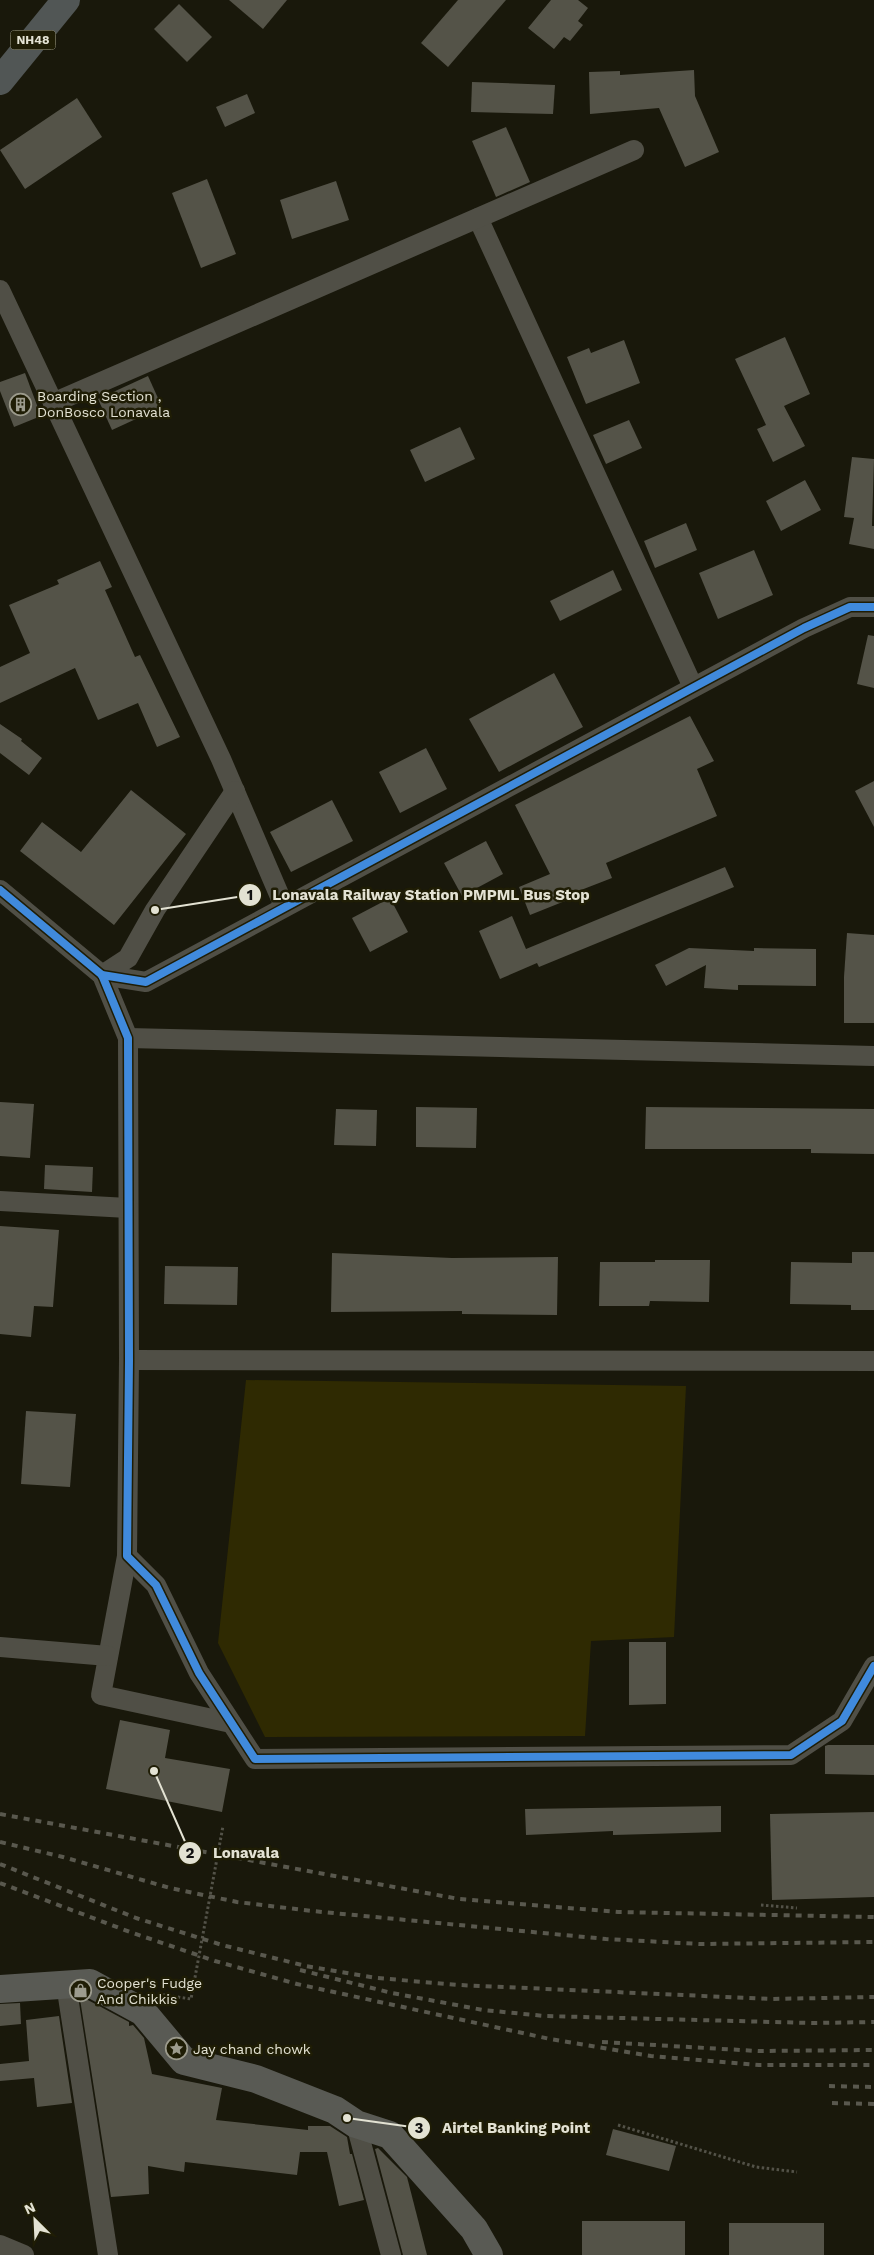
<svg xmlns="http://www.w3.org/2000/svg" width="874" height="2255" font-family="'Work Sans',sans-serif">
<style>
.green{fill:#2f2a02}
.building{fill:#545348}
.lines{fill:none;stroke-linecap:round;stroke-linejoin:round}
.path{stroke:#535248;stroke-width:3;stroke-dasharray:2.5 2.5;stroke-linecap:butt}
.street{stroke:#504f46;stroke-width:20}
.secondary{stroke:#595a54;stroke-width:28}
.highway{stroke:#515655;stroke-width:28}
.rail{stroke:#59584e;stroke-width:4;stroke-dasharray:6 6;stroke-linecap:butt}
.cycleway-casing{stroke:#1f1d05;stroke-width:11}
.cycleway{stroke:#408adc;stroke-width:8}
.labels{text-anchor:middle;stroke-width:5;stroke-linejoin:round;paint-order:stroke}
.shield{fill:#1f1d05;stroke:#a8a795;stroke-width:1}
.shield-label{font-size:12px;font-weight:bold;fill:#e3e2d3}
.poi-label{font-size:14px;fill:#e3e2d3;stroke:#1f1d05;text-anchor:start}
.leader{fill:none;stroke:#e3e2d3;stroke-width:2}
.callout-dot{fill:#e3e2d3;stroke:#1f1d05;stroke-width:2}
.mark-label{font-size:15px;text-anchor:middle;font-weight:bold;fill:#111}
.callout-label{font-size:15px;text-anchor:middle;font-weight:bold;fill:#e3e2d3;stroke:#1f1d05;stroke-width:5;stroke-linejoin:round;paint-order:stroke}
</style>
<rect width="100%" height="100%" fill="#19180b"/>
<path class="green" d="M 246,1380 L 686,1386 L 674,1637 L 591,1641 L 585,1736 L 265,1737 L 218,1643 Z"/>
<g class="building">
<path d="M 229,0 L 287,0 L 263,29 Z"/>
<path d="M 458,0 L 506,0 L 448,67 L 421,43 Z"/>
<path d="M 551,0 L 578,0 L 588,8 L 578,21 L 583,25 L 570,41 L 564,37 L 554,49 L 528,28 Z"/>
<path d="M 179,4 L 212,37 L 187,62 L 154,29 Z"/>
<path d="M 694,70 L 695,96 L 719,152 L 685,167 L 659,108 L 590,114 L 589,72 L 620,71 L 620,75 Z"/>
<path d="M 472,82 L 555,85 L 553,114 L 471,112 Z"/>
<path d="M 247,94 L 255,113 L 225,127 L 216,107 Z"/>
<path d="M 77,98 L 102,137 L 25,189 L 0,150 Z"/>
<path d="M 506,127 L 530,182 L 496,197 L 472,141 Z"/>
<path d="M 207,179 L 236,254 L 201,268 L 172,193 Z"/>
<path d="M 336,181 L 349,220 L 292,239 L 280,200 Z"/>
<path d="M 785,337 L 810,394 L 784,406 L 805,446 L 773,462 L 757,429 L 766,425 L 735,359 Z"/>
<path d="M 624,340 L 640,383 L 586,404 L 567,357 L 589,348 L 591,353 Z"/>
<path d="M 25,373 L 41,416 L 14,427 L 0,391 L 0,382 Z"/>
<path d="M 148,376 L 162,407 L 112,430 L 98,399 Z"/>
<path d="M 629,420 L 642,448 L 606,464 L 593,435 Z"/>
<path d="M 460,427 L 475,459 L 425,482 L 410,450 Z"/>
<path d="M 852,457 L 874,459 L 872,526 L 874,526 L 874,549 L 849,544 L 854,518 L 844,517 Z"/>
<path d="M 805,480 L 821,510 L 781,531 L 766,501 Z"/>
<path d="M 686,523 L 697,550 L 655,568 L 644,541 Z"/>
<path d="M 754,550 L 773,595 L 718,619 L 699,573 Z"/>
<path d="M 100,561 L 112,587 L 105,590 L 135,657 L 140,655 L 180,737 L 157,747 L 138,703 L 98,720 L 75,668 L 0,703 L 0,667 L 30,653 L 9,605 L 59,584 L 57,580 Z"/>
<path d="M 613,570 L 622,590 L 560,621 L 550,601 Z"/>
<path d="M 868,635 L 874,636 L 874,688 L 857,684 Z"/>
<path d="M 554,673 L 583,727 L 499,772 L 469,719 Z"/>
<path d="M 690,716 L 714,761 L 697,769 L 717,816 L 606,863 L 612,878 L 563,897 L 565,901 L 530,915 L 519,887 L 550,874 L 515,805 Z"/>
<path d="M 0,724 L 22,739 L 21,741 L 42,758 L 29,775 L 0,753 Z"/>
<path d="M 426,748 L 447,789 L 400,813 L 379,772 Z"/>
<path d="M 874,781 L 874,827 L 855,791 Z"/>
<path d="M 131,790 L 186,834 L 114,925 L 20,851 L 42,822 L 81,852 Z"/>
<path d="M 332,800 L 353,841 L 291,872 L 270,832 Z"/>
<path d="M 486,841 L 503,874 L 462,896 L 444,863 Z"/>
<path d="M 725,867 L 734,887 L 539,967 L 537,963 L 500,979 L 479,931 L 512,916 L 526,949 Z"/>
<path d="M 390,898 L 408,932 L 370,952 L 352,918 Z"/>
<path d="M 847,933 L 874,935 L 874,1023 L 844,1023 L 844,977 Z"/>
<path d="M 689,948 L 754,951 L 754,948 L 816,949 L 816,986 L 738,985 L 738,990 L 704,988 L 706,965 L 666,986 L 655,965 Z"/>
<path d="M 0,1102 L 34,1104 L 30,1158 L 0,1156 Z"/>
<path d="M 416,1107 L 477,1108 L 476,1148 L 416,1147 Z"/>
<path d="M 646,1107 L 874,1109 L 874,1154 L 811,1153 L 811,1149 L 645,1149 Z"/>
<path d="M 336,1109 L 377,1110 L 376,1146 L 334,1145 Z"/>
<path d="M 45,1165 L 93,1167 L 92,1192 L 44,1189 Z"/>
<path d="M 0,1226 L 59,1230 L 53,1307 L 34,1306 L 31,1337 L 0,1334 Z"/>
<path d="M 852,1252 L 874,1252 L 874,1310 L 851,1310 L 851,1305 L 790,1304 L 791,1262 L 852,1263 Z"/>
<path d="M 332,1253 L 452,1258 L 558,1257 L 557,1315 L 462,1314 L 462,1311 L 331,1312 Z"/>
<path d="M 655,1260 L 710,1260 L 709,1302 L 650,1301 L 649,1306 L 599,1306 L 600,1262 L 655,1262 Z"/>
<path d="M 165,1266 L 238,1267 L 237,1305 L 164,1304 Z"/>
<path d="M 26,1411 L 76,1414 L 70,1487 L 21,1484 Z"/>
<path d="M 629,1642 L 666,1642 L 666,1704 L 629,1705 Z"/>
<path d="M 120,1720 L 170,1730 L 165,1758 L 230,1769 L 222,1812 L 106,1789 Z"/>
<path d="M 828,1745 L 874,1745 L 874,1775 L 825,1774 L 825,1746 Z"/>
<path d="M 721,1806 L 721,1832 L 613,1835 L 613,1831 L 526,1835 L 525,1809 Z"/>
<path d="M 874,1812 L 874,1897 L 772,1900 L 770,1814 Z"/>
<path d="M 80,1999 L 86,1999 L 129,2022 L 129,2026 L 133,2025 L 144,2038 L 152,2074 L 222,2088 L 216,2120 L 308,2130 L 308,2126 L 330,2126 L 347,2137 L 350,2154 L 352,2154 L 364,2200 L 339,2206 L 327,2152 L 300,2152 L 297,2175 L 185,2162 L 184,2172 L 148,2166 L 149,2194 L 111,2197 Z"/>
<path d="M 20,2003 L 21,2024 L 0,2026 L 0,2004 Z"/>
<path d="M 59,2016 L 72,2103 L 37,2107 L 34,2078 L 0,2081 L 0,2064 L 29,2061 L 26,2020 Z"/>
<path d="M 613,2129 L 676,2146 L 669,2171 L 606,2155 Z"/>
<path d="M 378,2148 L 407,2177 L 427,2255 L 403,2255 L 375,2149 Z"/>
<rect x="582" y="2221" width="103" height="34"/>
<rect x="729" y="2223" width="95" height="32"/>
</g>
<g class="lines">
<g class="path">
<path d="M 761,1905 L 797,1908"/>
<path d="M 158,1994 L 191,1999 L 223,1826"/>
<path d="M 618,2125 L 756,2167 L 797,2172"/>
</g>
<g class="street">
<path d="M 478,218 L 693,687"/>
<path d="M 0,290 L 221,759 L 284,906"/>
<path d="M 53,403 L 634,150"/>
<path d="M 0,890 L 102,975 L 128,1038 L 129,1360 L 127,1556 L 156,1585 L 199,1673 L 255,1759 L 791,1755 L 842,1721 L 874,1666"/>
<path d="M 102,975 L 146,982 L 804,628 L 850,607 L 874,607"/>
<path d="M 102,975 L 128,958 L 155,910 L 235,791"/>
<path d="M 128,1038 L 874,1056"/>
<path d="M 0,1201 L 128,1208"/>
<path d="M 129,1360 L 874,1361"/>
<path d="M 127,1556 L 101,1695 L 231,1723"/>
<path d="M 0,1647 L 108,1656"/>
<path d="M 66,1984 L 108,2255"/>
<path d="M 356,2124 L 391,2255"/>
<path d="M 0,2245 L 24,2255"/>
</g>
<path class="secondary" d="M 0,1989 L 90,1983 L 143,2012 L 184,2061 L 256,2079 L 335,2110 L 356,2124 L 390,2135 L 474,2229 L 489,2255"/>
<path class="highway" d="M 0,81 L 66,0"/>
<g class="rail">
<path d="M 0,1814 L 459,1899 L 618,1912 L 874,1917"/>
<path d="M 0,1842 L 63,1857 L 170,1888 L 237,1902 L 312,1911 L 606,1939 L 700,1944 L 874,1942"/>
<path d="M 0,1864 L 136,1918 L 222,1945 L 306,1966 L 377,1978 L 459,1985 L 771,1999 L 874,1997"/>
<path d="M 0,1883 L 130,1932 L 215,1961 L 297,1984 L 550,2039 L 651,2056 L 759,2065 L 874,2065"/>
<path d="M 300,1970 L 392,1993 L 483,2010 L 545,2016 L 812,2023 L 874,2022"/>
<path d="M 602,2042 L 758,2051 L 874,2050"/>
<path d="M 829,2086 L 874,2087"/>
<path d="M 832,2103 L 874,2104"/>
</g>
<defs>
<g id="cycleway">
<path d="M 0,890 L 102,975 L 128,1038 L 129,1360 L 127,1556 L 156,1585 L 199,1673 L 255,1759 L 791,1755 L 842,1721 L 874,1666"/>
<path d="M 102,975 L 146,982 L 804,628 L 850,607 L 874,607"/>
</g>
</defs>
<use href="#cycleway" class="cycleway-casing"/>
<use href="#cycleway" class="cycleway"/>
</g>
<defs>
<symbol id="building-ring" viewBox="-11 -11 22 22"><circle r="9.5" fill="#1f1d05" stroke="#9c9b8d" stroke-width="1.5"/><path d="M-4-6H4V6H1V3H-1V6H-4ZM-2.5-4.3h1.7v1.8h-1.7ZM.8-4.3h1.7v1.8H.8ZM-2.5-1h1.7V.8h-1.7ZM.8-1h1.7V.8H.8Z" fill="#9c9b8d"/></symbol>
<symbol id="shop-ring" viewBox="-11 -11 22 22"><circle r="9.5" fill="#1f1d05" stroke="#9c9b8d" stroke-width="1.5"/><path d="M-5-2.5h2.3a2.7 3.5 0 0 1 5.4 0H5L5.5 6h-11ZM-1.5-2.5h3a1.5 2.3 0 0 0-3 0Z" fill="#9c9b8d"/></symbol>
<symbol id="sight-ring" viewBox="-11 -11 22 22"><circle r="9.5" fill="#1f1d05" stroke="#9c9b8d" stroke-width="1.5"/><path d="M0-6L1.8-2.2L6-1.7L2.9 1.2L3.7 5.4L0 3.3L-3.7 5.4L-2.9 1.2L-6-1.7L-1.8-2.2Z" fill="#9c9b8d"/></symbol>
</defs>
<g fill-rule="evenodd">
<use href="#building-ring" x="8" y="392" width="25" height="25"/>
<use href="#shop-ring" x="68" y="1978" width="25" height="25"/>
<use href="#sight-ring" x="164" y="2036" width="25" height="25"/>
</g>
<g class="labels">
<rect class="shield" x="10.5" y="30.5" width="45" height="19" rx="4"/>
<g class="shield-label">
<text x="33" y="44">NH48</text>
</g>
<g class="poi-label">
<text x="37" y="401">Boarding Section ,<tspan x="37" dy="16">DonBosco Lonavala</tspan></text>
<text x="97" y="1988">Cooper's Fudge<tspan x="97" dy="16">And Chikkis</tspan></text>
<text x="193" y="2054">Jay chand chowk</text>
</g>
</g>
<path class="leader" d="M155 910L250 895M154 1771L190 1853M347 2118L419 2128"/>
<g class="callout-dot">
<circle cx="155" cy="910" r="5"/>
<circle cx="154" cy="1771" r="5"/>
<circle cx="347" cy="2118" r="5"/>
<circle cx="250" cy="895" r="12"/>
<circle cx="190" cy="1853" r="12"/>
<circle cx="419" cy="2128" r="12"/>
</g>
<g class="mark-label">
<text x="250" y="900">1</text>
<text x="190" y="1858">2</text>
<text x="419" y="2133">3</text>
</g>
<g class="callout-label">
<text x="431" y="900">Lonavala Railway Station PMPML Bus Stop</text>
<text x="246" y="1858">Lonavala</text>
<text x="516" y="2133">Airtel Banking Point</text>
</g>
<g transform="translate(35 2220) rotate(336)" stroke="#1f1d05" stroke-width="4" paint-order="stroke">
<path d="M0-4L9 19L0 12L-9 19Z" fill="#e3e2d3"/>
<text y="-8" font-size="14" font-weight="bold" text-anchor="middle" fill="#e3e2d3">N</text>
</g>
</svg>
